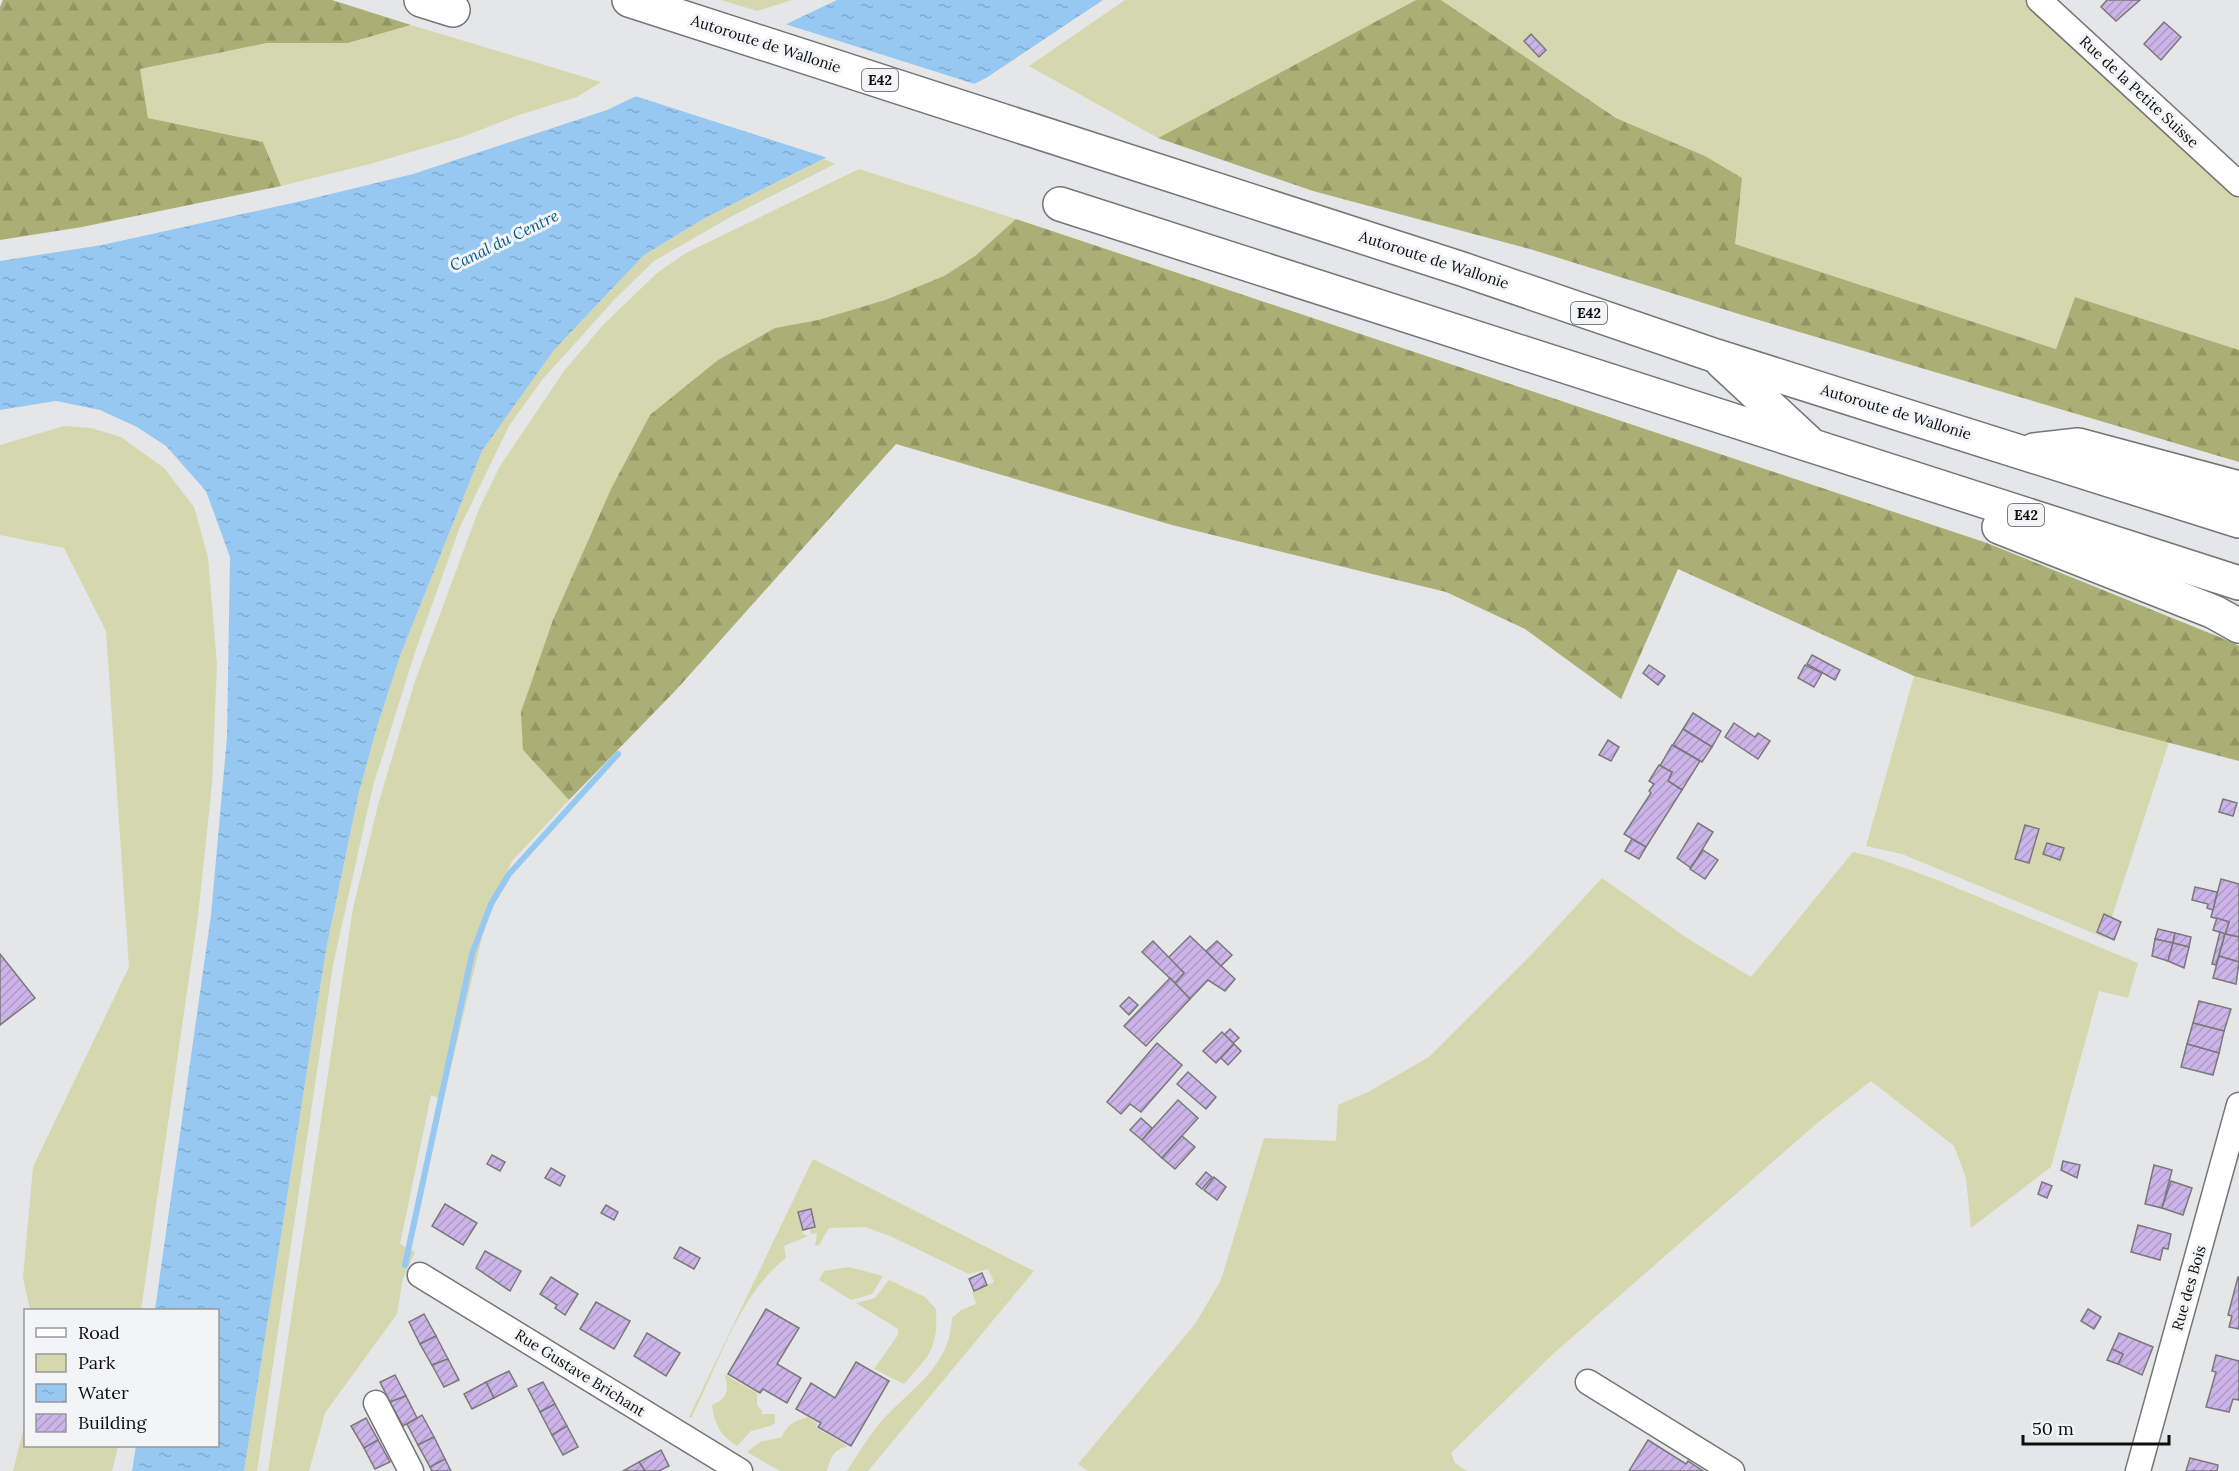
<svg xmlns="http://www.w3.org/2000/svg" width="2239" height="1471" font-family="Lora,serif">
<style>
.green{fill:#d5d8af}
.forest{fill:url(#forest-firs)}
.water{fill:url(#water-ripples)}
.pier{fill:#e5e6e7}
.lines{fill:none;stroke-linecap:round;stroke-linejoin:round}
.stream{stroke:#96c8f1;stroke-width:6}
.building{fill:url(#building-hatch);stroke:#79787a;stroke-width:1.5}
.street-casing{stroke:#747576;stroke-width:27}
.highway-casing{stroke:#747576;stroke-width:36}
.street{stroke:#fff;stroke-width:24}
.highway{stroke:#fff;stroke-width:33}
.labels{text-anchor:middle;stroke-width:6;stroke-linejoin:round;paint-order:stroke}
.shield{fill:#f2f4f5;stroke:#525354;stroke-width:1.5}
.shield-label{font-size:14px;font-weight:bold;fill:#0e0e0f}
.street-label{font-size:15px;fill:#0e0e0f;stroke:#f2f4f5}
.water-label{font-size:16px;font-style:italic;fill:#045a8c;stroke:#f2f4f5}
</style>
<defs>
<pattern id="forest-firs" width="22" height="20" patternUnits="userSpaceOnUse" patternTransform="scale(1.5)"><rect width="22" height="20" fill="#abaf75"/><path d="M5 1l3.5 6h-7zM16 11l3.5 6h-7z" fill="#929564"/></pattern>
<pattern id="water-ripples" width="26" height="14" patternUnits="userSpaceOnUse" patternTransform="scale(1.5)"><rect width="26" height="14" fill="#96c8f1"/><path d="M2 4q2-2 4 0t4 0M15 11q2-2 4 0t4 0" fill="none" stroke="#80abcd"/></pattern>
<pattern id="building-hatch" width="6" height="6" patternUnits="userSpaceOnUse" patternTransform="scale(1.5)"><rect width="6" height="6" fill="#ccb4e9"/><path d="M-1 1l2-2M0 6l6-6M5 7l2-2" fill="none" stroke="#ae9ac7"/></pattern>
</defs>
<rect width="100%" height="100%" fill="#e5e6e7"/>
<g class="green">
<path d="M 721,0 L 792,0 L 757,11 Z"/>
<path d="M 1125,0 L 1416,0 L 1158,138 L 1029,66 Z"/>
<path d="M 1441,0 L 2039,0 L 2239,186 L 2239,350 L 2075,297 L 2056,349 L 1735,244 L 1705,156 L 1616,118 Z"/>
<path d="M 411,25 L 601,82 L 577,97 L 519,115 L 462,137 L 370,164 L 281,186 L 263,142 L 148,118 L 139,69 L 267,43 L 348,43 Z"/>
<path d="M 824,159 L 835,164 L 734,215 L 654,261 L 614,300 L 542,380 L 509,426 L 460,527 L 415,652 L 373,786 L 333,965 L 257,1471 L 244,1471 L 326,950 L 358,796 L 377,727 L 400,656 L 482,451 L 554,350 L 644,255 L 705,218 Z"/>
<path d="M 859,169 L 1016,219 L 975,256 L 944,276 L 885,300 L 818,320 L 775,328 L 718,360 L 523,750 L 569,800 L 512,861 L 488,912 L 443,1100 L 431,1095 L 400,1244 L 415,1252 L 403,1278 L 397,1314 L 325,1413 L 309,1471 L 268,1471 L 353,908 L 378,805 L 414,684 L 479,509 L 500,466 L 564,371 L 602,326 L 657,273 L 686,253 Z"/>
<path d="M 64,426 L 91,428 L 121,437 L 164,468 L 194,507 L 208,557 L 217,664 L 212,784 L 198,916 L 141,1310 L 30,1310 L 23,1278 L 33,1167 L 129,967 L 106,631 L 64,548 L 0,535 L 0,445 Z"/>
<path d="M 1914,676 L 2169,742 L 2105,938 L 1902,854 L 1866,846 Z"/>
<path d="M 1853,852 L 1877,858 L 1940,881 L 2138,963 L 2128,998 L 2099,991 L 2051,1167 L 1971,1228 L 1966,1178 L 1954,1146 L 1871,1081 L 1816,1124 L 1554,1353 L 1451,1453 L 1455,1463 L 1467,1471 L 1088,1471 L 1078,1464 L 1195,1324 L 1221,1280 L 1264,1138 L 1336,1141 L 1338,1105 L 1368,1092 L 1429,1057 L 1532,954 L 1602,878 L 1690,940 L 1751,977 Z"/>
<path d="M 813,1159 L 1034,1271 L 868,1471 L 847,1471 C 856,1457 865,1442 875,1429 C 904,1392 950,1371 952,1318 L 961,1310 L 976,1304 L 972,1292 L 994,1282 L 988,1269 L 969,1274 L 890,1236 L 865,1227 L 829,1228 L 819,1245 L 815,1246 L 817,1233 L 811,1234 L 810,1228 L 815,1227 L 811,1210 L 799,1213 L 803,1234 L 808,1236 L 784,1246 L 786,1258 C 738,1295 719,1365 691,1418 L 689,1417 Z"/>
<path d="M 849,1267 L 883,1276 L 872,1294 L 851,1300 L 819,1280 L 824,1271 Z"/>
<path d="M 889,1280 L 925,1297 L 936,1309 C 938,1350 930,1354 904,1384 L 874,1369 L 898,1335 L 898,1329 L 856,1303 L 875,1298 Z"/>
<path d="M 724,1374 L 757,1393 L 757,1405 L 762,1411 L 761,1414 L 775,1414 L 775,1423 L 770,1426 L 751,1431 L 737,1446 C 720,1435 715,1425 712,1405 C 727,1399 730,1389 724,1374 Z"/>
<path d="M 808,1417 L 818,1424 L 815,1427 L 848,1446 C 833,1450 831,1457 827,1471 L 780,1471 L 747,1452 L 760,1442 L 782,1437 C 788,1423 795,1421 808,1417 Z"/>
<path d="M 25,1423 L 26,1446 L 118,1446 L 112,1471 L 13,1471 Z"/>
</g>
<g class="forest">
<path d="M 3,0 L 332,0 L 411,25 L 348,43 L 267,43 L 140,69 L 148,118 L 263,142 L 281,186 L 82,227 L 0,240 L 0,7 Z"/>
<path d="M 1416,0 L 1441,0 L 1616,118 L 1705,156 L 1742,178 L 1735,244 L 2056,349 L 2075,297 L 2239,350 L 2239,462 L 1742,315 L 1530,249 L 1313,191 L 1158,138 Z"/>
<path d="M 1016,219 L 1987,543 L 2234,643 L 2239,646 L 2239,761 L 1914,676 L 1678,569 L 1621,699 L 1525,629 L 1446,592 L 1172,525 L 896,444 L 676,690 L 569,800 L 523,750 L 521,712 L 553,620 L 611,489 L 650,415 L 718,360 L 775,328 L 818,320 L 885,300 L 944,276 L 975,256 Z"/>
</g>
<path class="water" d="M 837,0 L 1103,0 L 986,78 L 705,218 L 644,255 L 554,350 L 482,451 L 400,656 L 377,727 L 358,796 L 326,950 L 244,1471 L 132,1471 L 136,1446 L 218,1446 L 218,1310 L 155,1310 L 211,915 L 227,737 L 230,557 L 206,491 L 166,446 L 137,427 L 100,410 L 56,401 L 0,410 L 0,261 L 102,245 L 306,200 L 413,174 L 607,110 Z"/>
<path class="pier" d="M 782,23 L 978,85 L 831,159 L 632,95 Z"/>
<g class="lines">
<path class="stream" d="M 405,1265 L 472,954 L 491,904 L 509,874 L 618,754"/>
</g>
<g class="building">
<path d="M 2107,0 L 2106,0 L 2140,0 L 2116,21 L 2101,7 Z"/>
<path d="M 2164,22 L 2181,37 L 2161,60 L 2144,44 Z"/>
<path d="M 1531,34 L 1546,50 L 1539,57 L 1524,41 Z"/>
<path d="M 1812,655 L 1840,670 L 1835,680 L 1807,664 Z"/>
<path d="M 1649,665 L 1665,676 L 1658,685 L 1643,673 Z"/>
<path d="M 1805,665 L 1822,673 L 1814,687 L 1798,678 Z"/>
<path d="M 1693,713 L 1721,731 L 1712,747 L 1683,729 Z"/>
<path d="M 1734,723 L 1755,737 L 1758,733 L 1770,741 L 1758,759 L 1725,737 Z"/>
<path d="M 1683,729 L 1712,747 L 1702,762 L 1673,745 Z"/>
<path d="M 1608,740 L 1619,747 L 1611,761 L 1599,755 Z"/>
<path d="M 1672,745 L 1700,761 L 1682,790 L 1668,781 L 1672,772 L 1660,766 Z"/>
<path d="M 1659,765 L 1672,772 L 1668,781 L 1682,790 L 1646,847 L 1624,834 L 1651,793 L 1649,791 L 1654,784 L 1649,781 Z"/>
<path d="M 2223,799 L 2237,803 L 2233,816 L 2219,812 Z"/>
<path d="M 1698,823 L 1713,832 L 1691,868 L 1677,858 Z"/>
<path d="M 2025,825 L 2039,829 L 2029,863 L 2015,859 Z"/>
<path d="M 1632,839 L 1646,847 L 1639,859 L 1625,851 Z"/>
<path d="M 2047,843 L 2064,848 L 2060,860 L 2043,854 Z"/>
<path d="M 1703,850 L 1718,860 L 1705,879 L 1690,869 Z"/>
<path d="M 2221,879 L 2239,884 L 2239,937 L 2225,934 L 2229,922 L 2211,917 Z"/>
<path d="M 2195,887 L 2217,892 L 2213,910 L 2207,908 L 2208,904 L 2192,900 Z"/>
<path d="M 2104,914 L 2121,922 L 2114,940 L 2097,932 Z"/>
<path d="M 2217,918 L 2229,922 L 2225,934 L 2213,930 Z"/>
<path d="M 2158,929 L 2175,933 L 2173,943 L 2155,939 Z"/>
<path d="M 2220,932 L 2225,934 L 2216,965 L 2212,964 Z"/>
<path d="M 2175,933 L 2191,937 L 2189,947 L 2173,943 Z"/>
<path d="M 2225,934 L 2239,937 L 2239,962 L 2219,956 Z"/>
<path d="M 1190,936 L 1235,979 L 1225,991 L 1208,980 L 1190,999 L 1175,983 L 1184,973 L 1168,958 Z"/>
<path d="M 2155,939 L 2173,943 L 2168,961 L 2152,956 Z"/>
<path d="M 1153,941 L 1184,973 L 1175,983 L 1142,952 Z"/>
<path d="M 1217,941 L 1232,955 L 1221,966 L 1206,951 Z"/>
<path d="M 2173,943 L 2189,947 L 2184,968 L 2168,961 Z"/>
<path d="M 0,954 L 35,998 L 0,1025 Z"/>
<path d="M 2219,956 L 2239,962 L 2236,984 L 2213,978 Z"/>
<path d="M 1170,978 L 1190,999 L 1146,1046 L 1124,1026 Z"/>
<path d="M 1129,997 L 1138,1005 L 1129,1015 L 1120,1006 Z"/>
<path d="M 2199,1001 L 2231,1009 L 2224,1031 L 2193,1023 Z"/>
<path d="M 2193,1023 L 2224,1031 L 2219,1053 L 2187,1044 Z"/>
<path d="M 1230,1029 L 1239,1038 L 1233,1043 L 1224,1035 Z"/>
<path d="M 1222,1032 L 1234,1044 L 1216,1063 L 1203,1051 Z"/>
<path d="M 1157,1043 L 1182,1065 L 1141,1112 L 1130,1104 L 1121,1114 L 1107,1102 Z"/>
<path d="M 1234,1044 L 1241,1051 L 1228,1065 L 1221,1058 Z"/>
<path d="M 2187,1044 L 2219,1053 L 2213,1075 L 2181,1067 Z"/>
<path d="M 1188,1072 L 1216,1097 L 1206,1109 L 1177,1084 Z"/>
<path d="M 1178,1100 L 1198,1118 L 1162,1158 L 1142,1140 Z"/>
<path d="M 1141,1118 L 1152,1128 L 1142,1140 L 1130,1130 Z"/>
<path d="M 1182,1136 L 1195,1147 L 1175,1169 L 1162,1158 Z"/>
<path d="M 492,1155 L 505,1162 L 500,1171 L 487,1164 Z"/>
<path d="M 2063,1161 L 2080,1165 L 2077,1178 L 2061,1170 Z"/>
<path d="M 2154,1165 L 2172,1170 L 2162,1208 L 2145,1204 Z"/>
<path d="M 551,1168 L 565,1176 L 560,1186 L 545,1178 Z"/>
<path d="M 1206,1172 L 1212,1177 L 1202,1189 L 1196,1184 Z"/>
<path d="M 1214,1177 L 1226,1187 L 1217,1200 L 1204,1190 Z"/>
<path d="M 2171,1181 L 2192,1188 L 2183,1215 L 2162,1208 Z"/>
<path d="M 2042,1182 L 2052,1186 L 2047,1198 L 2038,1194 Z"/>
<path d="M 445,1204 L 477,1223 L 463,1245 L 432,1226 Z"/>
<path d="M 606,1205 L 618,1212 L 614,1220 L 601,1213 Z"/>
<path d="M 811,1209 L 815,1227 L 803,1230 L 798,1212 Z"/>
<path d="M 2138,1225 L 2171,1234 L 2168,1249 L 2163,1248 L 2160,1260 L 2131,1252 Z"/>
<path d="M 680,1247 L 700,1258 L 694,1269 L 674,1258 Z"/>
<path d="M 485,1251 L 521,1271 L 510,1291 L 476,1268 Z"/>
<path d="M 982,1273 L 987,1285 L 974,1291 L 969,1279 Z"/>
<path d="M 551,1277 L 578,1294 L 565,1315 L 555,1308 L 557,1305 L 540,1294 Z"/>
<path d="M 2238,1277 L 2239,1277 L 2239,1329 L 2229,1327 L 2232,1316 L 2228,1315 Z"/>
<path d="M 596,1302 L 630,1321 L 614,1349 L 580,1329 Z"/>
<path d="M 766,1309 L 799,1328 L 777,1364 L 801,1378 L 787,1403 L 763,1389 L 760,1393 L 728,1374 Z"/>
<path d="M 2088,1309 L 2101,1317 L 2094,1329 L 2081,1321 Z"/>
<path d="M 424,1314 L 436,1336 L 420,1344 L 409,1322 Z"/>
<path d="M 647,1333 L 680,1353 L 666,1376 L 634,1356 Z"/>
<path d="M 2119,1333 L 2153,1347 L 2142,1375 L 2118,1364 L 2123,1354 L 2112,1349 Z"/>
<path d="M 436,1336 L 448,1359 L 432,1365 L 420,1344 Z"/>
<path d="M 2112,1349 L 2123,1354 L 2118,1364 L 2107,1360 Z"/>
<path d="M 2216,1355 L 2239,1361 L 2239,1400 L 2233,1399 L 2229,1412 L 2206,1407 L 2216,1372 L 2212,1371 Z"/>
<path d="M 448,1359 L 459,1380 L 444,1387 L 432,1365 Z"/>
<path d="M 856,1362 L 889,1381 L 851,1446 L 818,1427 L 821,1423 L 796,1409 L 811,1383 L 835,1398 Z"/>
<path d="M 509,1371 L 517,1386 L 494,1398 L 486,1382 Z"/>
<path d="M 395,1375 L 406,1396 L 390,1402 L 380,1382 Z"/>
<path d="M 486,1382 L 494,1398 L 472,1409 L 464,1394 Z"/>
<path d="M 543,1382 L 555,1404 L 540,1412 L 528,1389 Z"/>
<path d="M 406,1396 L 417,1418 L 403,1426 L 390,1402 Z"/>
<path d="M 555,1404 L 567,1426 L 552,1435 L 540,1412 Z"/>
<path d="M 422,1415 L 434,1437 L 418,1445 L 407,1424 Z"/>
<path d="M 366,1418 L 378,1440 L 364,1448 L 351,1426 Z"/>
<path d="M 567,1426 L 578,1447 L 563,1455 L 552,1435 Z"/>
<path d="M 434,1437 L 445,1459 L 430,1467 L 418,1445 Z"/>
<path d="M 378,1440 L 390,1462 L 375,1469 L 364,1448 Z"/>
<path d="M 1648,1440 L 1686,1464 L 1688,1461 L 1703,1471 L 1629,1471 Z"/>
<path d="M 661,1450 L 669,1466 L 659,1471 L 645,1471 L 639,1462 Z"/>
<path d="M 2190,1458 L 2218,1465 L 2217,1471 L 2186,1471 Z"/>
<path d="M 445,1459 L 451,1471 L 432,1471 L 430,1467 Z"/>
<path d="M 639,1462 L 645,1471 L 623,1471 Z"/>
</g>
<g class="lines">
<defs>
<g id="street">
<path d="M 2039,0 L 2239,184"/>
<path d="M 420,1275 L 740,1471"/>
<path d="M 1588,1382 L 1732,1471"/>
<path d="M 376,1403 L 411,1471"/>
<path d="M 2138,1471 L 2239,1105"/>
</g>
<g id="highway">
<path d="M 421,0 L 453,10"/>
<path d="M 629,0 L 1462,269 L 1716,356 L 2239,521"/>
<path d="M 1060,204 L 2239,583"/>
<path d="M 1722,362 L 1807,441"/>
<path d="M 2034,450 L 2078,445 L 2239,488"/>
<path d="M 1999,527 L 2214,612 L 2239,626"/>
</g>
</defs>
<use href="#street" class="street-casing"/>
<use href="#highway" class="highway-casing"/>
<use href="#street" class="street"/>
<use href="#highway" class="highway"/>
</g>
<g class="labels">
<g class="shield">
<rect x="862" y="69" width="36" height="22" rx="4.5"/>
<rect x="1571" y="302" width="36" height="22" rx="4.5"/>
<rect x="2008" y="504" width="36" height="22" rx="4.5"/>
</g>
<g class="shield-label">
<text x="880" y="85">E42</text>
<text x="1589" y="318">E42</text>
<text x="2026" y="520">E42</text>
</g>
<g class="street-label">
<text transform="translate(766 44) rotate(18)" y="5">Autoroute de Wallonie</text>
<text transform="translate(2139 92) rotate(43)" y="5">Rue de la Petite Suisse</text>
<text transform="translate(1434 260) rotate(18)" y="5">Autoroute de Wallonie</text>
<text transform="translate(1896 412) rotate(17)" y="5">Autoroute de Wallonie</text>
<text transform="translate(2189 1288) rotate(-74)" y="5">Rue des Bois</text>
<text transform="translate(580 1373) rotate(32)" y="5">Rue Gustave Brichant</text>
</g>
<g class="water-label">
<text transform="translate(504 240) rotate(-26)" y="6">Canal du Centre</text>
</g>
</g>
<rect x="24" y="1309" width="195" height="138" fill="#f2f4f5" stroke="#979899" stroke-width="1.5"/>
<rect x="36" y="1328" width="30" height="9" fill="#ffffff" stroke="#979899" stroke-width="1.5"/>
<text x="78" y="1339" font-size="18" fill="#0e0e0f">Road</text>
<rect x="36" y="1354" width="30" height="18" fill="#d5d8af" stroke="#979899" stroke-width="1.5"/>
<text x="78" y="1369" font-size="18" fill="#0e0e0f">Park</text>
<rect x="36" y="1384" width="30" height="18" fill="url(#water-ripples)" stroke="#979899" stroke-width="1.5"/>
<text x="78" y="1399" font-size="18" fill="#0e0e0f">Water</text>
<rect x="36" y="1414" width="30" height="18" fill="url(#building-hatch)" stroke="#979899" stroke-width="1.5"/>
<text x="78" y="1429" font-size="18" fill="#0e0e0f">Building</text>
<path d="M2023 1435v9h146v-9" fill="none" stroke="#0e0e0f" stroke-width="3"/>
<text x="2032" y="1435" font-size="18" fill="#0e0e0f" stroke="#f2f4f5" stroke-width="4.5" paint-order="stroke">50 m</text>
</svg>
